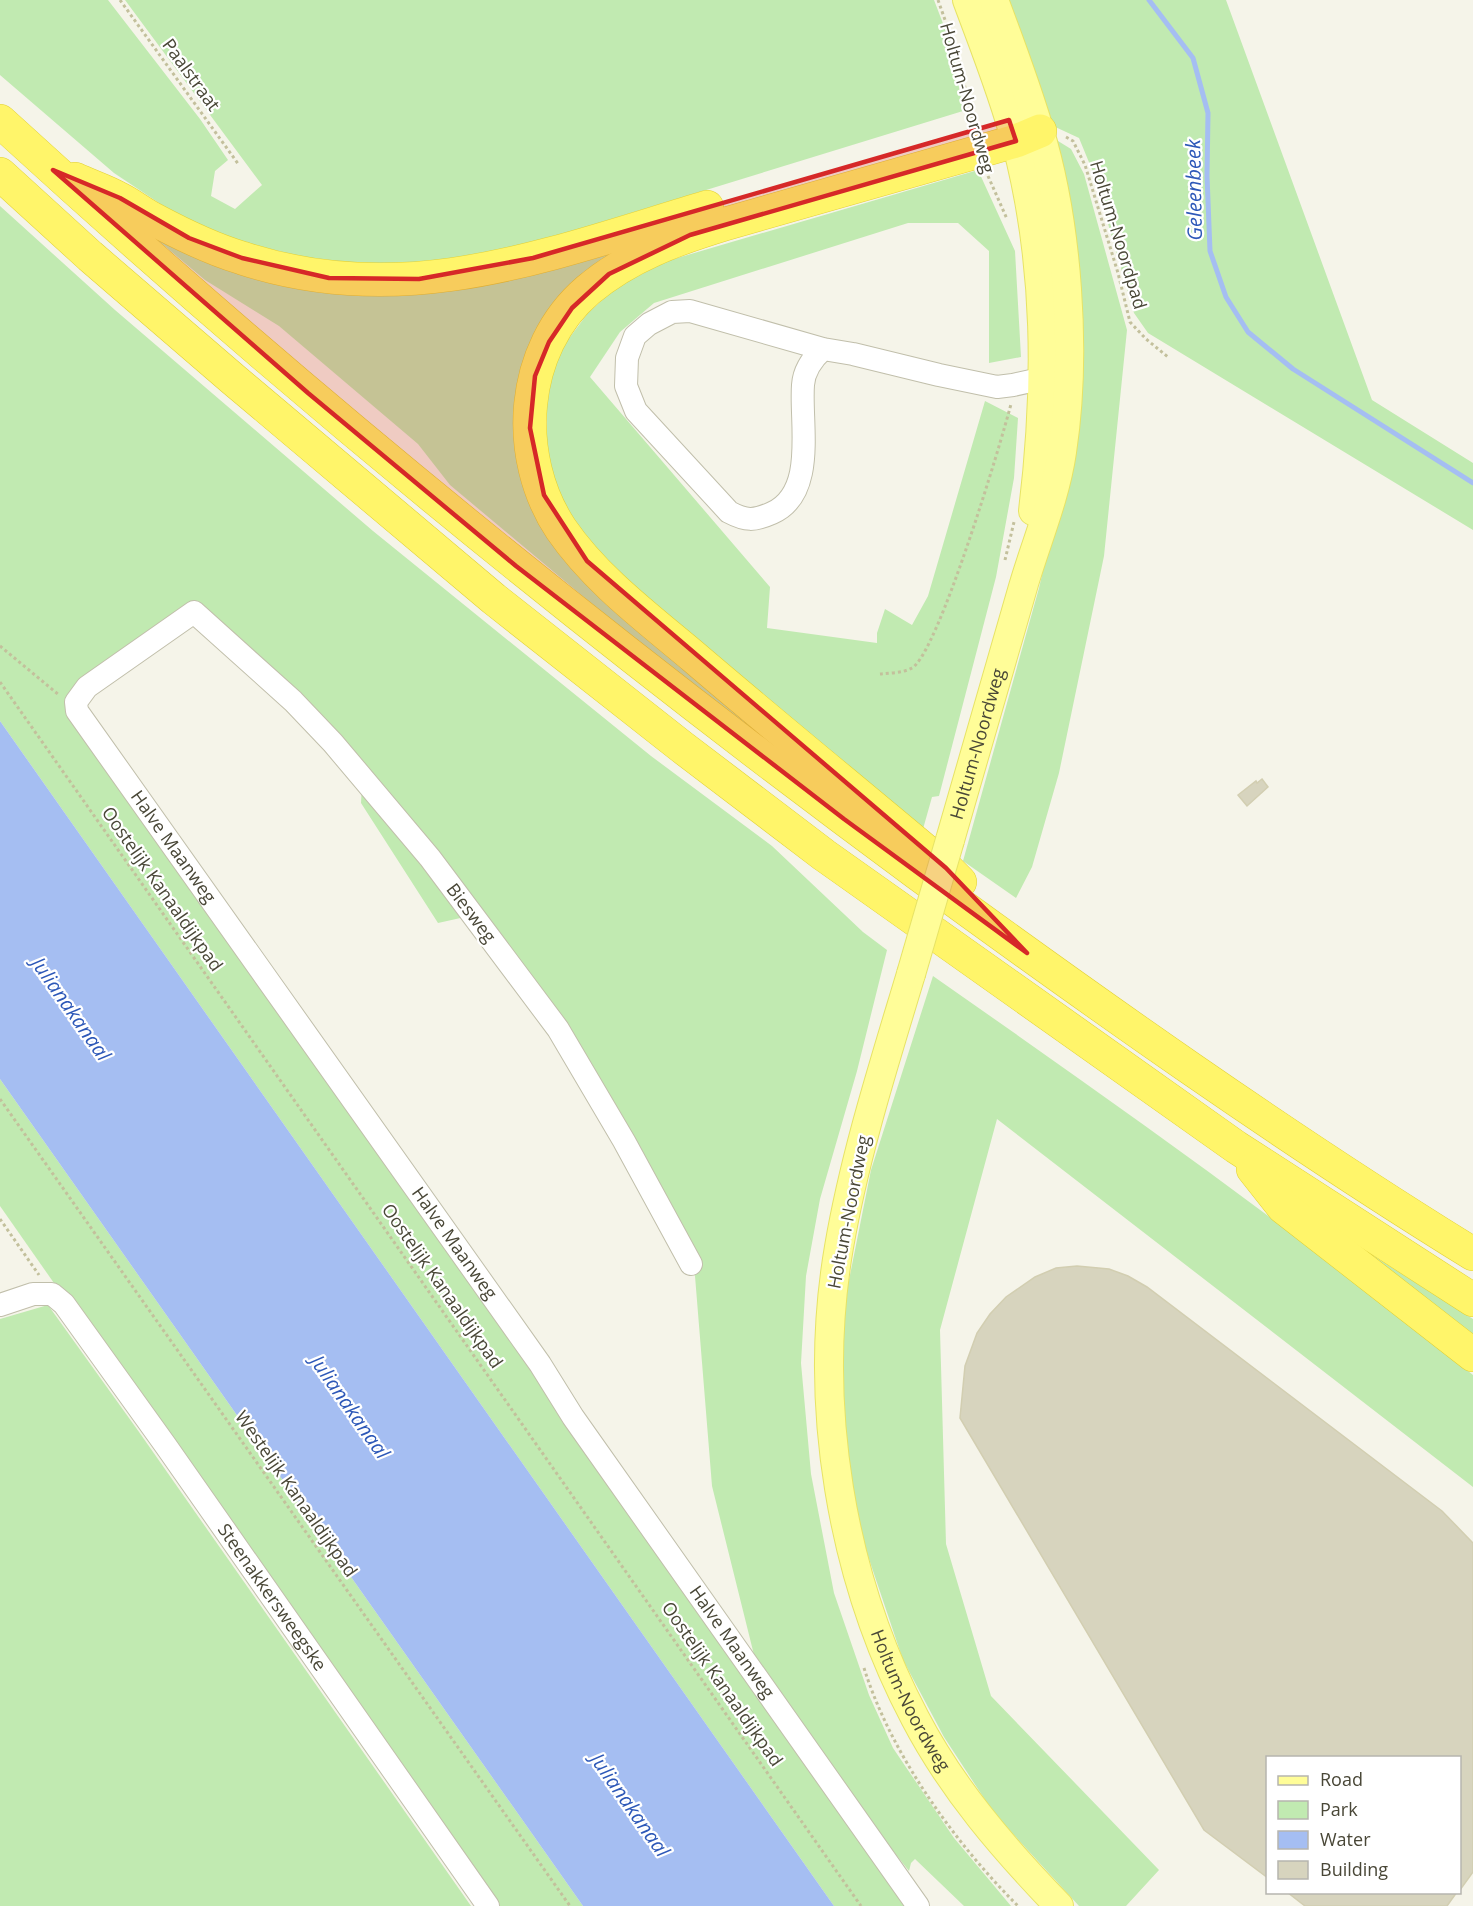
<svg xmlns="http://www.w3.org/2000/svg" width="1473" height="1906" font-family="'Open Sans',sans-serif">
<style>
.green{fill:#c1eab1;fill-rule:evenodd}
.water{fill:#a5bef2}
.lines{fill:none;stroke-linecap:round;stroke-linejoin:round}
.stream{stroke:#a5bef2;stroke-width:5}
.building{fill:#d7d4be;stroke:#d2ceb1;stroke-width:1.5}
.minor-casing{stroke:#c1bfab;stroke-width:24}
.major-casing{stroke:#e7e365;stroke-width:30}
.highway-casing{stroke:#e1d037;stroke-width:34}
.path{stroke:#c3c09c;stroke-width:3;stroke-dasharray:3 3;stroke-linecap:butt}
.minor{stroke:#fff;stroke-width:22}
.major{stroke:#fffd98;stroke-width:28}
.highway{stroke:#fff56a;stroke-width:33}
.major-bridge-casing{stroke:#e7e365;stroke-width:30;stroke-linecap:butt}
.major-bridge{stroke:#fffd98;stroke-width:28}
.marked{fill:#d62828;fill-opacity:0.2;stroke:#d62828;stroke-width:4.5;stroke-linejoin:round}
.labels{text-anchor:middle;stroke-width:4.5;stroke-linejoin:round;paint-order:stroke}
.street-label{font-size:18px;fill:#494737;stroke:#fff}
.water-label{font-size:20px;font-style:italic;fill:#2d58b8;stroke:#fff}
</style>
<rect width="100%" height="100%" fill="#f5f4e9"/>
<g class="green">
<path d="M 0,0 L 108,0 L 200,119 L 228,160 L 215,171 L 211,196 L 235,209 L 262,185 L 125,0 L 934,0 L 952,47 L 963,111 L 527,245 L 421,266 L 357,263 L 301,257 L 225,237 L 168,209 L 114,173 L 0,75 Z"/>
<path d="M 1005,0 L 1226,0 L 1372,400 L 1473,463 L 1473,530 L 1148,333 L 1134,313 L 1093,172 L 1079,138 L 1051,125 Z"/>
<path d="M 1058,141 L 1071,149 L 1084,174 L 1127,330 L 1104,556 L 1059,773 L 1032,867 L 1016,898 L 963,861 L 1039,588 L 1071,450 L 1052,144 Z"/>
<path d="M 978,170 L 1015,251 L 1021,357 L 989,363 L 989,251 L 958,223 L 908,223 L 654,303 L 620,332 L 590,377 L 770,587 L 767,628 L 877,643 L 877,633 L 885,609 L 912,625 L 928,596 L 985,401 L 1018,418 L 1014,478 L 996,577 L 939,796 L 932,797 L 923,829 L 668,631 L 586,536 L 567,509 L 552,479 L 547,448 L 547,395 L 554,366 L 567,341 L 588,313 L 617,287 L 667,261 Z"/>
<path d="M 0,206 L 115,310 L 373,531 L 651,756 L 772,846 L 863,932 L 887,950 L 857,1071 L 820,1199 L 806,1276 L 801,1363 L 811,1474 L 834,1593 L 869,1695 L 893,1748 L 954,1838 L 1011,1906 L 964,1906 L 915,1859 L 911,1863 L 909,1871 L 882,1837 L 910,1906 L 834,1906 L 0,721 ZM 186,619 L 323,740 L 362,784 L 361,803 L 438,923 L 465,917 L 603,1110 L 695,1276 L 712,1486 L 760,1679 L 71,706 Z"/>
<path d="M 129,216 L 309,281 L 695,228 L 551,326 L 536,496 L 834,792 L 635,640 L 450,485 L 418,444 L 279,326 L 205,280 Z"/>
<path d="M 933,976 C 1116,1104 1299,1233 1473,1375 L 1473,1487 L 997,1119 L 940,1330 L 946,1544 L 991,1696 L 1159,1870 L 1126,1906 L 1079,1906 L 993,1812 L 944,1737 L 903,1660 L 867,1553 L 851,1485 L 842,1415 L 842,1349 L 847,1290 L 871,1170 Z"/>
<path d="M 0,1079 L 583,1906 L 490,1906 L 0,1206 Z"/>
<path d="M 1301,1210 L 1473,1319 L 1473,1339 Z"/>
<path d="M 48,1305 L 139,1432 L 471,1906 L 0,1906 L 0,1319 Z"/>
</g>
<path class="water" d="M 0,721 L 834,1906 L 583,1906 L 0,1079 Z"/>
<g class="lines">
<path class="stream" d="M 1149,0 L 1193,58 L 1208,113 L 1207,176 L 1210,251 L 1226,297 L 1248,332 L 1293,369 L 1473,483"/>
</g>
<g class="building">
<path d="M 1262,779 L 1268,787 L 1247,806 L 1238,795 L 1256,781 L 1257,783 Z"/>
<path d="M 1077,1266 L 1109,1269 L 1128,1276 L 1147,1287 L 1442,1511 L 1473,1543 L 1473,1872 L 1460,1890 L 1460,1758 L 1268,1758 L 1268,1878 L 1204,1830 L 960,1418 L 965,1366 L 977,1333 L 990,1314 L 1006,1297 L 1035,1277 L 1056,1268 Z"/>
<path d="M 1287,1892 L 1457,1892 L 1447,1906 L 1305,1906 Z"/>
</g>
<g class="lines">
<defs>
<g id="minor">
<path d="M 823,349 C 813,358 804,371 803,385 C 800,423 817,493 772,513 C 754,521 746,521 729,512 L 636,411 L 626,386 L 627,358 L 635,336 L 649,324 L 672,312 L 690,311 L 823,349 L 853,354 L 939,375 L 997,387 L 1013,385 L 1058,375"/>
<path id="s1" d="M 691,1264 L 624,1141 L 558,1029 L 430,858 L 333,743 L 293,701 L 194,612 L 87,687 L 76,702 L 77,711 L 540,1364 L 573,1417 L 918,1906"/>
<path id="s2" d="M 0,1305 L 33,1294 L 52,1294 L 64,1304 L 166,1446 L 488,1906"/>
</g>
<g id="major">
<path d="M 967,0 C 984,46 1003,93 1016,142 C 1048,263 1048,387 1033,511"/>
<path id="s3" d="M 950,840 C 975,756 998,671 1023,587 C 1036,542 1055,499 1062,452 C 1077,354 1068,224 1039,129 C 1026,85 1010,43 994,0"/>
<path id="s4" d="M 911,974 C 884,1064 855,1154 839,1247 C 812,1404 841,1578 915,1718 C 952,1789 1004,1849 1059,1906"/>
</g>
<g id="highway">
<path d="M 0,121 C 292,389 599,639 918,874 C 1099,1006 1282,1136 1473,1254"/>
<path d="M 0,174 L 90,256 L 234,380 L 494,599 L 682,747 L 824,855 L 1236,1147 L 1473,1300"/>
<path d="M 75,179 C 90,186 106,191 120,199 C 132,205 143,214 155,220 C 183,235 212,249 242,258 C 406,312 550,254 707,207"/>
<path d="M 960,882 L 946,868 C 863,798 778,729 695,658 C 649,619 596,580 561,529 C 513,457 519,349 588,290 C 628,256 676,239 725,224 L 1016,141 L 1040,131"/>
<path d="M 1253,1169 L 1283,1207 L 1473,1355"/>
</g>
</defs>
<use href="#minor" class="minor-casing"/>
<use href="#major" class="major-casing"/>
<use href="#highway" class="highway-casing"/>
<g class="path">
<path d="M 120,0 L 239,165"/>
<path d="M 938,0 L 962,68 L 967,101 L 974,126"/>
<path d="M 1066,137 L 1073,141 L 1085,165 L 1118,273 L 1130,322 L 1146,339 L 1168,357"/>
<path d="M 988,176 L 1007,219"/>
<path d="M 1005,560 L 1014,522"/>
<path d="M 0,646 L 59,695"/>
<path d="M 880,674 C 890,673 903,673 912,668 C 938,653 1001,443 1011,404"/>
<path d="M 0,682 L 861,1906"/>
<path d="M 0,1099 L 570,1906"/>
<path d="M 0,1219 L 39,1275"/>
<path d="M 864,1668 C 891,1754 954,1842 1018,1906"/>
</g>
<use href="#minor" class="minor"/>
<use href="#major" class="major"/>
<use href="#highway" class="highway"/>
<defs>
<path id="major-bridge" d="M 911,974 L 950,840"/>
</defs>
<use href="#major-bridge" class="major-bridge-casing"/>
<use href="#major-bridge" class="major-bridge"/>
</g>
<path class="marked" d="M 1009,120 L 1016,141 L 690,235 L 609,274 L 572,308 L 549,342 L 535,376 L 530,428 L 544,495 L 587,561 L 946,868 L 1027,953 L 844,819 L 516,566 L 308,393 L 53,170 L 120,198 L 189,238 L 242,258 L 329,278 L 419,279 L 533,258 Z"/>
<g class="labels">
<g class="street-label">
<text transform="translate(191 75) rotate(54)" y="6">Paalstraat</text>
<text transform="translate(967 98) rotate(74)" y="6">Holtum-Noordweg</text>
<text transform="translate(1118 235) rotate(73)" y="6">Holtum-Noordpad</text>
<text dy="6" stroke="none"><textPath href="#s3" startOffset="100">Holtum-Noordweg</textPath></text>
<text dy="6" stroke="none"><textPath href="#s1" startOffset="1150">Halve Maanweg</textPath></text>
<text transform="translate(162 889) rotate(55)" y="6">Oostelijk Kanaaldijkpad</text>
<text transform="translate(471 913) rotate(53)" y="6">Biesweg</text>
<text transform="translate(849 1212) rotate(-79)" y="6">Holtum-Noordweg</text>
<text dy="6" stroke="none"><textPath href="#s1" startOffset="1636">Halve Maanweg</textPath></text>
<text transform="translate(442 1286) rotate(55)" y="6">Oostelijk Kanaaldijkpad</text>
<text transform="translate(296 1494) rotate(55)" y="6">Westelijk Kanaaldijkpad</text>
<text dy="6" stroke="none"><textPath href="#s2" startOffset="429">Steenakkersweegske</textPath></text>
<text dy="6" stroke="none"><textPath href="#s1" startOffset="2122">Halve Maanweg</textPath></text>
<text transform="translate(722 1684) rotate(55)" y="6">Oostelijk Kanaaldijkpad</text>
<text dy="6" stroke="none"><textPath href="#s4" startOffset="750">Holtum-Noordweg</textPath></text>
</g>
<g class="water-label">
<text transform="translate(1194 190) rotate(-91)" y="7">Geleenbeek</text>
<text transform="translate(71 1009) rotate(55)" y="7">Julianakanaal</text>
<text transform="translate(350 1407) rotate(55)" y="7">Julianakanaal</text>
<text transform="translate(630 1805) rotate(55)" y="7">Julianakanaal</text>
</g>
</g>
<rect x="1266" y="1756" width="195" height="138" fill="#ffffff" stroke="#b6b5af" stroke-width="1.5"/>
<rect x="1278" y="1776" width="30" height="9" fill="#fffd98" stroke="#b6b5af" stroke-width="1.5"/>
<text x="1320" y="1786" font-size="18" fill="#494737">Road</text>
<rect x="1278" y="1801" width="30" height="18" fill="#c1eab1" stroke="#b6b5af" stroke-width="1.5"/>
<text x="1320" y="1816" font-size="18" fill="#494737">Park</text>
<rect x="1278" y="1831" width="30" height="18" fill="#a5bef2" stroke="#b6b5af" stroke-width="1.5"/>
<text x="1320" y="1846" font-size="18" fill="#494737">Water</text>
<rect x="1278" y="1861" width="30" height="18" fill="#d7d4be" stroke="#b6b5af" stroke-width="1.5"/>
<text x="1320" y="1876" font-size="18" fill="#494737">Building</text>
</svg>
